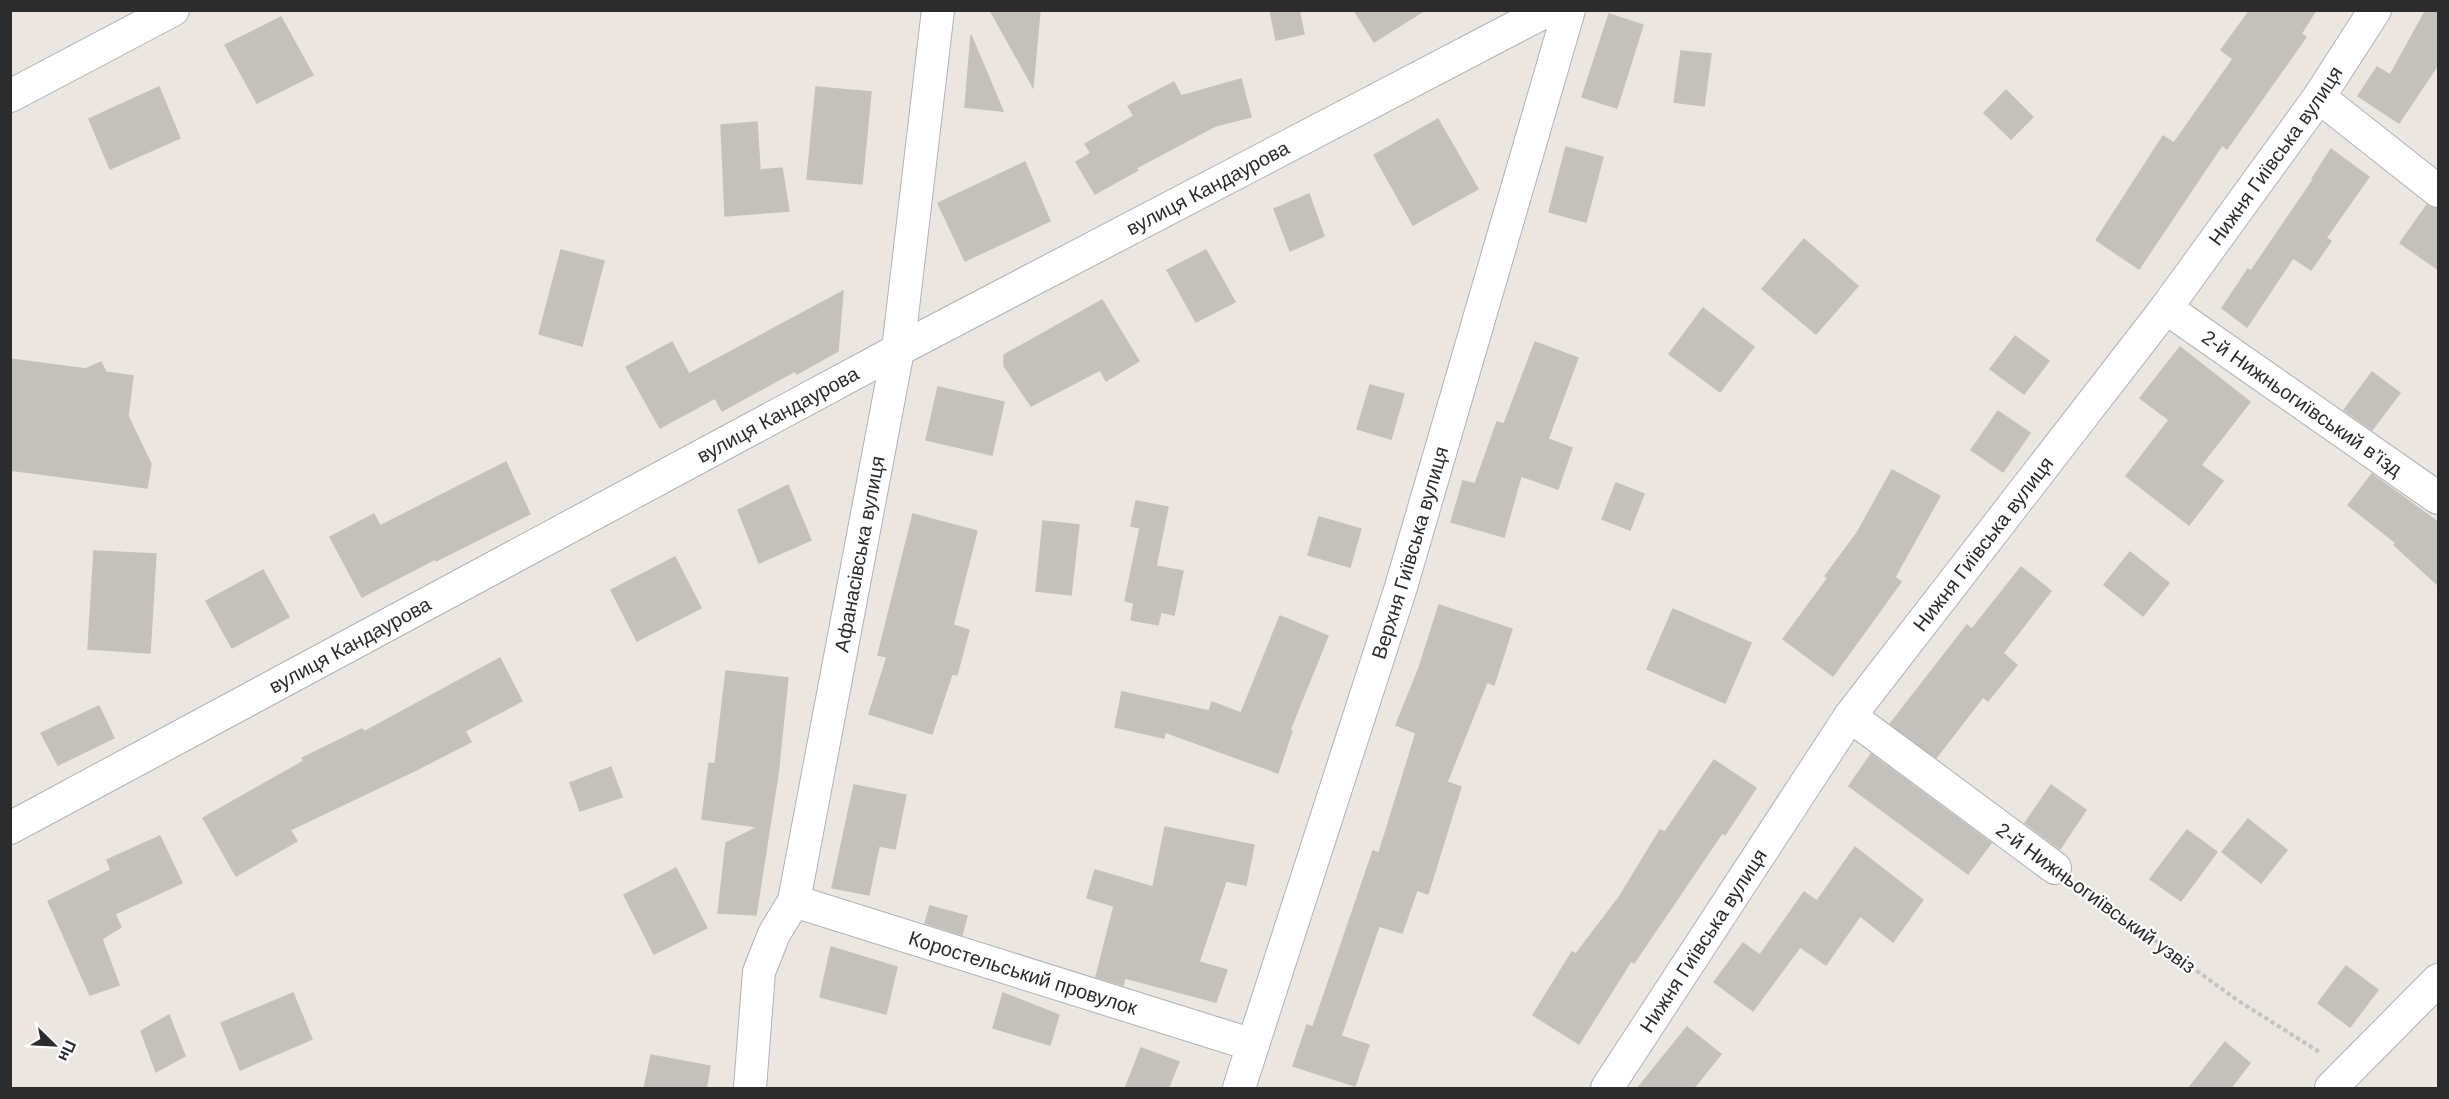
<svg xmlns="http://www.w3.org/2000/svg" width="2449" height="1099" font-family="Arial,sans-serif">
<style>
.building{fill:#c4c0bc;stroke:#c7c2b9;stroke-width:1.5}
.lines{fill:none;stroke-linecap:round;stroke-linejoin:round}
.minor-casing{stroke:#b0b1ba;stroke-width:34}
.path{stroke:#c4c4c4;stroke-width:4;stroke-dasharray:4.5 3;stroke-linecap:butt}
.minor{stroke:#fff;stroke-width:32}
.labels{text-anchor:middle;stroke-width:4.5;stroke-linejoin:round;paint-order:stroke}
.street-label{font-size:20px;fill:#2c2c2c;stroke:#fff}
</style>
<rect width="100%" height="100%" fill="#ebe7e0"/>
<g class="building">
<path d="M 990,10 L 1040,10 L 1033,87 Z"/>
<path d="M 1270,10 L 1299,10 L 1304,34 L 1276,40 Z"/>
<path d="M 1354,10 L 1425,10 L 1374,42 Z"/>
<path d="M 2250,10 L 2316,10 L 2301,34 L 2306,37 L 2227,149 L 2222,145 L 2139,269 L 2096,240 L 2163,136 L 2174,143 L 2233,59 L 2221,50 Z"/>
<path d="M 2426,10 L 2439,10 L 2439,63 L 2399,123 L 2358,96 L 2377,67 L 2390,75 Z"/>
<path d="M 1609,14 L 1643,25 L 1617,108 L 1582,97 Z"/>
<path d="M 281,17 L 313,75 L 257,103 L 225,45 Z"/>
<path d="M 971,35 L 1003,111 L 965,107 Z"/>
<path d="M 1681,51 L 1711,54 L 1704,106 L 1674,102 Z"/>
<path d="M 1241,79 L 1251,117 L 1215,126 L 1136,168 L 1138,170 L 1095,194 L 1076,162 L 1091,153 L 1085,144 L 1134,116 L 1128,106 L 1174,82 L 1181,96 Z"/>
<path d="M 159,87 L 180,138 L 110,169 L 89,119 Z"/>
<path d="M 816,87 L 871,92 L 862,184 L 807,179 Z"/>
<path d="M 2006,90 L 2033,117 L 2011,139 L 1984,113 Z"/>
<path d="M 1438,119 L 1478,189 L 1413,225 L 1374,155 Z"/>
<path d="M 757,122 L 760,170 L 782,168 L 789,211 L 725,216 L 721,125 Z"/>
<path d="M 1566,147 L 1603,157 L 1586,222 L 1549,212 Z"/>
<path d="M 2331,149 L 2369,177 L 2326,238 L 2331,241 L 2311,270 L 2293,258 L 2247,327 L 2222,308 L 2248,269 L 2251,271 L 2313,180 L 2312,179 Z"/>
<path d="M 1025,162 L 1050,221 L 965,261 L 938,203 Z"/>
<path d="M 1309,194 L 1324,236 L 1290,251 L 1274,209 Z"/>
<path d="M 2427,205 L 2439,209 L 2439,270 L 2400,243 Z"/>
<path d="M 1804,239 L 1858,286 L 1816,334 L 1762,289 Z"/>
<path d="M 561,250 L 604,261 L 582,346 L 539,334 Z"/>
<path d="M 1206,250 L 1235,302 L 1196,322 L 1167,270 Z"/>
<path d="M 843,291 L 838,351 L 797,374 L 795,371 L 722,411 L 715,398 L 660,428 L 626,367 L 672,342 L 689,374 Z"/>
<path d="M 1102,300 L 1139,361 L 1106,381 L 1100,370 L 1031,406 L 1004,366 L 1004,355 Z"/>
<path d="M 1703,308 L 1754,347 L 1720,392 L 1669,354 Z"/>
<path d="M 2015,336 L 2049,361 L 2024,394 L 1990,369 Z"/>
<path d="M 1535,342 L 1578,358 L 1548,439 L 1572,448 L 1558,489 L 1521,476 L 1504,537 L 1451,522 L 1463,481 L 1475,484 L 1497,422 L 1504,424 Z"/>
<path d="M 2180,347 L 2250,402 L 2201,465 L 2223,481 L 2189,525 L 2126,476 L 2169,420 L 2140,398 Z"/>
<path d="M 10,359 L 86,369 L 101,362 L 106,372 L 133,376 L 128,416 L 151,464 L 147,488 L 10,470 Z"/>
<path d="M 2372,372 L 2400,393 L 2372,430 L 2344,410 Z"/>
<path d="M 1370,385 L 1404,394 L 1391,439 L 1357,429 Z"/>
<path d="M 938,387 L 1004,402 L 992,455 L 926,440 Z"/>
<path d="M 1998,411 L 2030,433 L 2003,472 L 1971,450 Z"/>
<path d="M 506,462 L 530,514 L 436,561 L 435,559 L 362,597 L 330,537 L 374,514 L 380,526 Z"/>
<path d="M 1892,470 L 1940,496 L 1895,577 L 1901,582 L 1833,676 L 1783,639 L 1828,578 L 1825,576 L 1857,533 Z"/>
<path d="M 2372,474 L 2439,523 L 2439,586 L 2394,545 L 2396,543 L 2348,505 Z"/>
<path d="M 1616,483 L 1644,494 L 1630,530 L 1602,519 Z"/>
<path d="M 788,485 L 811,540 L 759,563 L 738,510 Z"/>
<path d="M 1136,501 L 1168,507 L 1156,566 L 1183,571 L 1174,615 L 1161,612 L 1158,625 L 1131,620 L 1134,603 L 1125,601 L 1140,528 L 1131,526 Z"/>
<path d="M 913,514 L 977,531 L 953,625 L 969,630 L 957,675 L 952,674 L 932,734 L 869,714 L 887,657 L 878,655 Z"/>
<path d="M 1319,517 L 1361,529 L 1350,567 L 1308,555 Z"/>
<path d="M 1043,521 L 1079,525 L 1071,595 L 1036,591 Z"/>
<path d="M 94,551 L 156,554 L 150,653 L 88,649 Z"/>
<path d="M 2130,552 L 2169,583 L 2143,616 L 2104,585 Z"/>
<path d="M 675,557 L 701,608 L 637,641 L 611,590 Z"/>
<path d="M 2021,567 L 2051,591 L 2003,653 L 2017,665 L 1988,701 L 1983,697 L 1936,758 L 1890,724 L 1967,625 L 1972,629 Z"/>
<path d="M 263,570 L 289,617 L 232,648 L 206,601 Z"/>
<path d="M 1439,605 L 1512,629 L 1494,685 L 1487,682 L 1447,782 L 1461,787 L 1428,894 L 1417,890 L 1402,933 L 1379,926 L 1341,1036 L 1369,1045 L 1355,1086 L 1293,1066 L 1307,1025 L 1313,1027 L 1373,851 L 1379,853 L 1416,733 L 1396,725 L 1419,668 Z"/>
<path d="M 1673,609 L 1751,643 L 1725,703 L 1647,669 Z"/>
<path d="M 1280,616 L 1328,636 L 1290,730 L 1292,731 L 1278,773 L 1165,732 L 1164,738 L 1115,727 L 1122,692 L 1209,711 L 1212,702 L 1241,713 Z"/>
<path d="M 500,658 L 522,701 L 465,731 L 471,742 L 416,770 L 290,830 L 297,841 L 236,876 L 203,818 L 304,761 L 302,758 L 362,729 L 364,732 Z"/>
<path d="M 726,671 L 788,678 L 778,774 L 756,915 L 718,913 L 726,843 L 758,827 L 702,819 L 709,763 L 715,764 Z"/>
<path d="M 99,706 L 114,738 L 58,765 L 41,733 Z"/>
<path d="M 1871,754 L 1991,843 L 1968,874 L 1849,786 Z"/>
<path d="M 1714,760 L 1756,788 L 1725,835 L 1722,833 L 1634,963 L 1631,961 L 1579,1044 L 1533,1015 L 1572,952 L 1576,954 L 1620,896 L 1660,830 L 1665,832 Z"/>
<path d="M 611,767 L 622,797 L 580,811 L 570,783 Z"/>
<path d="M 854,785 L 906,795 L 895,849 L 879,846 L 869,895 L 832,888 Z"/>
<path d="M 2051,785 L 2086,810 L 2060,849 L 2025,823 Z"/>
<path d="M 2248,819 L 2287,850 L 2261,883 L 2222,852 Z"/>
<path d="M 1165,827 L 1254,845 L 1246,885 L 1226,881 L 1199,962 L 1227,970 L 1216,1002 L 1125,978 L 1123,985 L 1096,977 L 1114,906 L 1087,898 L 1095,870 L 1153,887 Z"/>
<path d="M 2187,830 L 2217,852 L 2181,901 L 2150,879 Z"/>
<path d="M 160,836 L 182,883 L 115,914 L 121,927 L 102,939 L 119,985 L 90,995 L 48,901 L 111,870 L 107,860 Z"/>
<path d="M 1855,847 L 1923,900 L 1893,942 L 1860,916 L 1826,965 L 1800,947 L 1753,1011 L 1714,982 L 1743,943 L 1760,955 L 1804,892 L 1817,901 Z"/>
<path d="M 676,868 L 707,928 L 654,954 L 624,895 Z"/>
<path d="M 930,906 L 967,916 L 962,935 L 925,923 Z"/>
<path d="M 831,947 L 897,967 L 886,1014 L 820,997 Z"/>
<path d="M 2346,966 L 2378,990 L 2350,1027 L 2318,1003 Z"/>
<path d="M 293,993 L 312,1039 L 240,1070 L 221,1023 Z"/>
<path d="M 1003,993 L 1059,1015 L 1050,1045 L 993,1028 Z"/>
<path d="M 169,1015 L 185,1056 L 156,1072 L 141,1031 Z"/>
<path d="M 1687,1027 L 1721,1054 L 1693,1089 L 1637,1089 Z"/>
<path d="M 2225,1042 L 2250,1063 L 2230,1089 L 2188,1089 Z"/>
<path d="M 1141,1048 L 1179,1062 L 1168,1089 L 1125,1089 Z"/>
<path d="M 651,1055 L 710,1066 L 706,1089 L 644,1089 Z"/>
</g>
<g class="lines">
<defs>
<g id="minor">
<path d="M 10,96 L 173,10"/>
<path d="M 2319,97 L 2438,191"/>
<path id="s1" d="M 2166,308 L 2438,498"/>
<path d="M 1850,716 L 2055,868"/>
<path id="s2" d="M 10,828 L 898,350 L 1548,10"/>
<path id="s3" d="M 794,901 L 1253,1045"/>
<path id="s4" d="M 750,1088 L 759,972 L 774,934 L 794,901 L 898,350 L 938,10"/>
<path id="s5" d="M 1239,1088 L 1401,587 L 1569,10"/>
<path id="s6" d="M 1607,1088 L 1850,716 L 2166,308 L 2319,97 L 2375,10"/>
<path d="M 2331,1088 L 2438,980"/>
</g>
</defs>
<use href="#minor" class="minor-casing"/>
<path class="path" d="M 2081,887 L 2237,1000 L 2321,1053"/>
<use href="#minor" class="minor"/>
</g>
<g class="labels">
<g class="street-label">
<text dy="7" stroke="none"><textPath href="#s6" startOffset="1148">Нижня Гиївська вулиця</textPath></text>
<text dy="7" stroke="none"><textPath href="#s2" startOffset="1358">вулиця Кандаурова</textPath></text>
<text dy="7" stroke="none"><textPath href="#s1" startOffset="166">2-й Нижньогиївський в’їзд</textPath></text>
<text dy="7" stroke="none"><textPath href="#s2" startOffset="872">вулиця Кандаурова</textPath></text>
<text dy="7" stroke="none"><textPath href="#s6" startOffset="662">Нижня Гиївська вулиця</textPath></text>
<text dy="7" stroke="none"><textPath href="#s5" startOffset="562">Верхня Гиївська вулиця</textPath></text>
<text dy="7" stroke="none"><textPath href="#s4" startOffset="549">Афанасівська вулиця</textPath></text>
<text dy="7" stroke="none"><textPath href="#s2" startOffset="386">вулиця Кандаурова</textPath></text>
<text transform="translate(2096 898) rotate(36)" y="7">2-й Нижньогиївський узвіз</text>
<text dy="7" stroke="none"><textPath href="#s6" startOffset="176">Нижня Гиївська вулиця</textPath></text>
<text dy="7" stroke="none"><textPath href="#s3" startOffset="240">Коростельський провулок</textPath></text>
</g>
</g>
<rect width="2449" height="1099" fill="none" stroke="#2c2c2c" stroke-width="24"/>
<g transform="translate(54 1045) rotate(114)" stroke="#ffffff" stroke-width="4.5" paint-order="stroke">
<path d="M0-4.5L10 22L0 15L-10 22Z" fill="#2c2c2c"/>
<text y="-9" font-size="16" font-weight="bold" text-anchor="middle" fill="#2c2c2c">Пн</text>
</g>
</svg>
